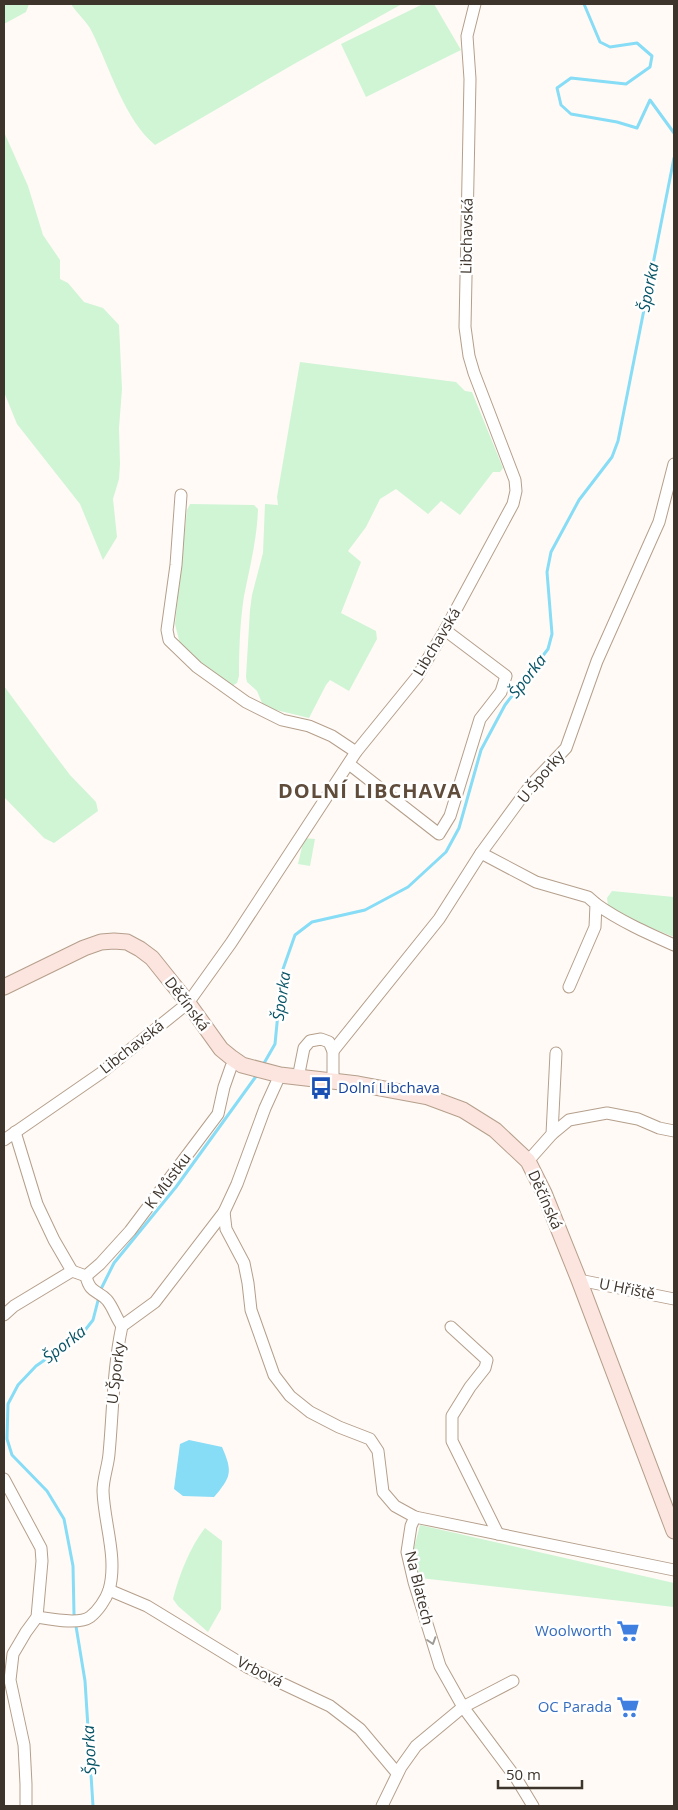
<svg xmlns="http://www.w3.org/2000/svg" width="678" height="1810" font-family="'Open Sans',sans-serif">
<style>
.green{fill:#cff5d5}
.water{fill:#87dcf6}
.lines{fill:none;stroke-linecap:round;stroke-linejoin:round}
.stream{stroke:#87dcf6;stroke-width:3}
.street-casing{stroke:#b59f8b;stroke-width:13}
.secondary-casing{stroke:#b59f8b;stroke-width:17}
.street{stroke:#fff;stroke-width:11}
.secondary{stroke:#fce4df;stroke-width:15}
.oneway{stroke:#9e9a95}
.labels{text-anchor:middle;stroke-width:5;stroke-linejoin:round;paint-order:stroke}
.street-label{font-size:15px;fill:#3d342b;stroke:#fff}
.transit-label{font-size:15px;fill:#164399;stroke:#fff;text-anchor:start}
.shop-label{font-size:15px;fill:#366cbe;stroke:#fff;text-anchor:end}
.water-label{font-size:16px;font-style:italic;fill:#085466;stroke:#fff}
.district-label{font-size:20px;font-weight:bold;letter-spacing:1px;fill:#604c3b;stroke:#fff}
</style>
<rect width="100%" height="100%" fill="#fffaf6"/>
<g class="green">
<path d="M 4,4 L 29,4 L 26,12 L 4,24 Z"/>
<path d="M 71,4 L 402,4 L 294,64 L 155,145 C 124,119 110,68 92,32 C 87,21 77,14 71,4 Z"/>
<path d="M 423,4 L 434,4 L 461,50 L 366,97 L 341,44 Z"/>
<path d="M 4,132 L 28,186 L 43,235 L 60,260 L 60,279 L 68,283 L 84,302 L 103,308 L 119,325 L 122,389 L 119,428 L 120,464 L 119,479 L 113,499 L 117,537 L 103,560 L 80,504 L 17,424 L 4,392 Z"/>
<path d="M 300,362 L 456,382 L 465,391 L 472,392 L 503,468 L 500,472 L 493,472 L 460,515 L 441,501 L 428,514 L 396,489 L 380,499 L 366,527 L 348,551 L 361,562 L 341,613 L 376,631 L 377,639 L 349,691 L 330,680 L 326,685 L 309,718 L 272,709 L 262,703 L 257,691 L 247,682 L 246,677 L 250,610 L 252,595 L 263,553 L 265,504 L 278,505 L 277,497 Z"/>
<path d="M 190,504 L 254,505 L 258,509 C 257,539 250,566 244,596 C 240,622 239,649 239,676 L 237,683 L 232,686 L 196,661 L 180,644 L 175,624 L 187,510 Z"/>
<path d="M 4,686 L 48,746 L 70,775 L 96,802 L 98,811 L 54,843 L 44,838 L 4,797 Z"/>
<path d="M 304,838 L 315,839 L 310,866 L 298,864 Z"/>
<path d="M 612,891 L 674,897 L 674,937 L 624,917 L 608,906 L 607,898 Z"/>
<path d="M 420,1525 L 674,1583 L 674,1607 L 420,1578 L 414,1548 Z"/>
<path d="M 205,1528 L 222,1541 L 221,1609 L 208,1632 L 178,1606 L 173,1599 C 179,1575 190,1547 205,1528 Z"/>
</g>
<path class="water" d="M 189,1440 L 222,1447 C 233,1472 231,1477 214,1497 L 183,1496 L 174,1489 L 180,1444 Z"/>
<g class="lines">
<g class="stream">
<path d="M 584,4 L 600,42 L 610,47 L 637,43 L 652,56 L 650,67 L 626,84 L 571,78 L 557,88 L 561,105 L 571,114 L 617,122 L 637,128 L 650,100 L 674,133"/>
<path d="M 263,1065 L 275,1044 L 282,972 L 295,935 L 312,922 L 365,910 L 408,887 L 446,852 L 459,828 L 481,750 L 505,705 L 548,649 L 552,634 L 547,572 L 551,552 L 579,500 L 612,457 L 618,441 L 674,158"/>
<path d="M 93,1806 L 85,1681 L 74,1614 L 73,1566 L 64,1519 L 47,1491 L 12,1455 L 7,1439 L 8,1404 L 18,1385 L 36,1366 L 82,1334 L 93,1320 L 101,1289 L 114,1263 L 176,1187 L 257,1075"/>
</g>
<defs>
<g id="street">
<path d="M 181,495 L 176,565 L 167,630 L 169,640 L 197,667 L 246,702 L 282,720 L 309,726 L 332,736 L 356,752"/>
<path d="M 349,764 L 439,834 L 450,816 L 480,719 L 501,692 L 506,676 L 445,630"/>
<path d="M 481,853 L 536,882 L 588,897 L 596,904 L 595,927 L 569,987"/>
<path d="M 596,904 C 620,921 647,933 674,945"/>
<path d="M 333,1051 L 439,919 L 481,853 L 530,786 L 566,748 L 597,661 L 659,522 L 674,464"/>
<path d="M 298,1078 L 304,1048 L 310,1041 L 321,1039 L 329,1042 L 333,1051 L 333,1081"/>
<path d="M 15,1132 L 37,1204 L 54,1240 L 72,1271"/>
<path d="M 552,1134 L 569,1120 L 607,1113 L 638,1119 L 659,1128 L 674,1131"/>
<path d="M 4,1140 L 101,1073 L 188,1003 L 231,943 L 356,752 L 417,677 L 445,630 L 513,504 L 516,491 L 515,480 L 474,373 L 469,356 L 465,327 L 470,79 L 467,36 L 475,4"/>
<path d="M 528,1161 L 552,1134 L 556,1053"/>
<path d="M 224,1212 L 226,1229 L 244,1263 L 248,1283 L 251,1310 L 274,1375 L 290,1396 L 310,1412 L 339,1427 L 370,1439 L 378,1451 L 383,1492 L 395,1506 L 415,1517 L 411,1526 L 407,1552 L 414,1582 L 440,1666 L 463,1707 L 516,1778 L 533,1806"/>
<path d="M 86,1276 C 90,1294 98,1290 107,1300 C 113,1307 116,1318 122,1326"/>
<path d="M 579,1280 L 674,1299"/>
<path d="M 4,1315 L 14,1306 L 72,1271 L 86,1276 L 100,1264 L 130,1231 L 218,1114 L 224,1087 L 231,1067 L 236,1061"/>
<path d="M 451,1327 L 487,1360 L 485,1368 L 470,1387 L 452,1416 L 452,1441 L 498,1534"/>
<path d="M 4,1479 L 41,1548 L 42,1561 L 37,1617 L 26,1632 L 13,1654 L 10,1680 L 24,1745 L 26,1784 L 26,1806"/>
<path d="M 415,1517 L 674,1570"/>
<path d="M 109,1590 L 147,1606 L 247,1667 L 330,1706 L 360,1729 L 397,1773"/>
<path d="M 37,1617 C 50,1619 79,1625 90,1617 C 98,1611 106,1599 109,1590 C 118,1558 104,1523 103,1491 C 103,1479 108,1466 109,1454 C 113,1411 113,1368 122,1326 L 155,1302 L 224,1212 L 237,1184 L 265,1108 L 280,1075"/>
<path d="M 382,1806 L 401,1767 L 416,1746 L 463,1707 L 513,1681"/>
</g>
<path id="secondary" d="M 4,987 L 84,948 L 101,942 L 114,941 L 127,942 L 140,949 L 152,958 L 188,1003 L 221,1049 L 232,1058 L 242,1065 L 280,1075 L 358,1084 L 428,1097 L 463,1110 L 495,1130 L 528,1161 L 544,1193 L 579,1280 L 674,1531"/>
</defs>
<use href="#street" class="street-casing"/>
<use href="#secondary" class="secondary-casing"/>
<use href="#street" class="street"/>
<use href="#secondary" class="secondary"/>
</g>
<defs><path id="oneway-chevron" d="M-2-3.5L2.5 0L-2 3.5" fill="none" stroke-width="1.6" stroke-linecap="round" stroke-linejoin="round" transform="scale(1.25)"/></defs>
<use class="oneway" href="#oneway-chevron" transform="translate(432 1641) rotate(72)"/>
<defs>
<symbol id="bus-bare" viewBox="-9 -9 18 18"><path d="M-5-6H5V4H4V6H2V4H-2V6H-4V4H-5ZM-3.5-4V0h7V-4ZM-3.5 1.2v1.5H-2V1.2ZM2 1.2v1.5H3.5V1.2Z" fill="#1a4fb4" stroke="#fff" stroke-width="2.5" paint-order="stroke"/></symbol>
<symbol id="supermarket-bare" viewBox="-9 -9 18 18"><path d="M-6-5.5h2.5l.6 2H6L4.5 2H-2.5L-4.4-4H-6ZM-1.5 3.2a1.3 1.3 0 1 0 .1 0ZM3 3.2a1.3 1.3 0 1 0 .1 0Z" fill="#3f7fe0" stroke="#fff" stroke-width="2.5" paint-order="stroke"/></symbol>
</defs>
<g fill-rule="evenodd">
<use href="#bus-bare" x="305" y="1072" width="32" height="32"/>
<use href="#supermarket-bare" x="612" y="1615" width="32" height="32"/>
<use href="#supermarket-bare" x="612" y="1691" width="32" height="32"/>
</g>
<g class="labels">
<g class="street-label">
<text transform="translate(467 236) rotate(-89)" y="5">Libchavská</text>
<text transform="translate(437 642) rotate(-59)" y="5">Libchavská</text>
<text transform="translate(541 777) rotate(-50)" y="5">U Šporky</text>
<text transform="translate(187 1004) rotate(53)" y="5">Děčínská</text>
<text transform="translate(132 1047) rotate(-38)" y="5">Libchavská</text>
<text transform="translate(168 1181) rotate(-53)" y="5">K Můstku</text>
<text transform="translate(545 1200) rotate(66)" y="5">Děčínská</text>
<text transform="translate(627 1289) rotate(11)" y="5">U Hřiště</text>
<text transform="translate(116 1373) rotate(-83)" y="5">U Šporky</text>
<text transform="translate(419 1588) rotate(76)" y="5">Na Blatech</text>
<text transform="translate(260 1672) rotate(27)" y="5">Vrbová</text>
</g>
<g class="transit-label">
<text x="338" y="1093">Dolní Libchava</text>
</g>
<g class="shop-label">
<text x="612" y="1636">Woolworth</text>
<text x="612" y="1712">OC Parada</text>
</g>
<g class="water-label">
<text transform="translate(648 287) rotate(-79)" y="6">Šporka</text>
<text transform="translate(527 676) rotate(-52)" y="6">Šporka</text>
<text transform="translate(281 996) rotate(-82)" y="6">Šporka</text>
<text transform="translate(64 1344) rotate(-38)" y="6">Šporka</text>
<text transform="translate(89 1750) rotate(-93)" y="6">Šporka</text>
</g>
<g class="district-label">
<text x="370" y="798">DOLNÍ LIBCHAVA</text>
</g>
</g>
<rect width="678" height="1810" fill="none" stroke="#3d342b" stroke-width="10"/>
<path d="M498 1780v8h84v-8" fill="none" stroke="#3d342b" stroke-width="2.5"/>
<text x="506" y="1780" font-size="15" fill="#3d342b" stroke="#ffffff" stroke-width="4" paint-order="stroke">50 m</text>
</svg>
